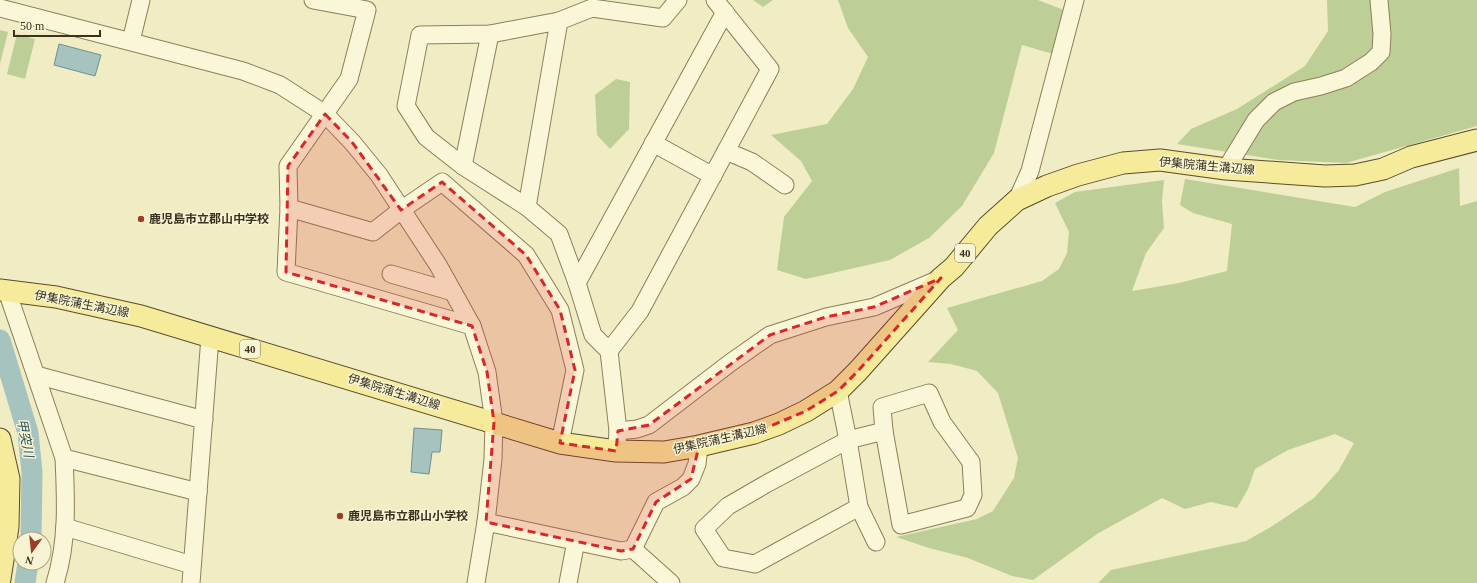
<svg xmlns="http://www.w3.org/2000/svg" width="1477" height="583" font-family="'Times New Roman','Noto Sans JP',serif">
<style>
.green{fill:#bdcf97}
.water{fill:#a6c3c0;stroke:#6c9290}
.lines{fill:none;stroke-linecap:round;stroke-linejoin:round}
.river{stroke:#a6c3c0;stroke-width:21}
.minor-casing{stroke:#8c7e59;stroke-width:19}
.major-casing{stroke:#5a4b2d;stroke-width:23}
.minor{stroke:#faf7d8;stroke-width:17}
.major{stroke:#f5eb9a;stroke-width:21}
.marked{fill:#d62828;fill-opacity:0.2;stroke:#d62828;stroke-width:3;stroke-dasharray:8 5;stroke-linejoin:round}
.poi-dot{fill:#9e3d26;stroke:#f7f4d4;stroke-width:1.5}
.labels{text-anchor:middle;stroke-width:3;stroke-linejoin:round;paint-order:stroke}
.shield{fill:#f7f4d4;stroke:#736c55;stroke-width:1}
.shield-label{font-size:11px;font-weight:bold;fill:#3b321e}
.street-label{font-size:12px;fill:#3b321e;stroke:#f7f4d4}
.poi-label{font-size:12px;font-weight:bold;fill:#3b321e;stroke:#f7f4d4;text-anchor:start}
.water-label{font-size:13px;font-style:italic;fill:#2c555c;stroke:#f7f4d4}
</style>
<rect width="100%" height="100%" fill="#f0ecc4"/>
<g class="green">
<path d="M 753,0 L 773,0 L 763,7 Z"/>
<path d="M 838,0 L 1038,0 L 1079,16 L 1067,58 L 1022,45 L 994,153 L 962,206 L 929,238 L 890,260 L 806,279 L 777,270 L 784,217 L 812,181 L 801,161 L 771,135 L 827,124 L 853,89 L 868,57 L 848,28 Z"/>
<path d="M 1327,0 L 1477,0 L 1477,126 L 1346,163 L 1278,160 L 1177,144 L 1191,129 L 1237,109 L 1305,66 L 1328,31 Z"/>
<path d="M 0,30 L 8,32 L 0,64 Z"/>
<path d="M 17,34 L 35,39 L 25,79 L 7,74 Z"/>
<path d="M 616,79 L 630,82 L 629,129 L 610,149 L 597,135 L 595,95 Z"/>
<path d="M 1459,168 L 1460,206 L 1477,201 L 1477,583 L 1098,583 L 1111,570 L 1246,541 L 1274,525 L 1314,498 L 1339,470 L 1354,443 L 1335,434 L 1288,450 L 1255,469 L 1248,489 L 1237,508 L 1211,502 L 1185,509 L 1162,498 L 1097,534 L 1033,580 L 1012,576 L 968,558 L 929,548 L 896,537 L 977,519 L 993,511 L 1014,478 L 1018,458 L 998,393 L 977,371 L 951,364 L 928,362 L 958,330 L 947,308 L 1042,281 L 1059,269 L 1067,253 L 1069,232 L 1055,203 L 1075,192 L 1164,180 L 1162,202 L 1164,228 L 1146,253 L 1132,291 L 1179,283 L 1227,271 L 1232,224 L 1193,213 L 1180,205 L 1185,179 L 1355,207 L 1385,192 Z"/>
</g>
<g class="water">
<path d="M 59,44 L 101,55 L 95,76 L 54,65 Z"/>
<path d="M 414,428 L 442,430 L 440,452 L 432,452 L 429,474 L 411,472 Z"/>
</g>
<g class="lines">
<g class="river">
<path d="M 0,340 L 28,433 L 32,472 L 31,539"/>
<path d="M 25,583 L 28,563"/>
</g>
<defs>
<g id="minor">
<path d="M 313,0 L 367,10 L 349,79 L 288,166 L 289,208 L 286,272 L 472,326"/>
<path d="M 0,8 L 243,71 L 280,85 L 325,114 L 352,142 L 379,175 L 438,265 L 472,326 L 487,372 L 494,422 L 493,459 L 486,522 L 476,583"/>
<path d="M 559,21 L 527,207 L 463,166 L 426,137 L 406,106 L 420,35 L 490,34 Z"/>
<path d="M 559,21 L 592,8 L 663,18 L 678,0"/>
<path d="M 131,41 L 141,0"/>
<path d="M 653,143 L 713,176"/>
<path d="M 726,151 L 752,162 L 785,185"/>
<path d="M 463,166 L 490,34"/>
<path d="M 1226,169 L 1256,120 L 1274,102 L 1294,92 L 1321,86 L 1346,78 L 1371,62 L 1381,52 L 1382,34 L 1379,0"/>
<path d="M 1017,200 L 1030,171 L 1075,0"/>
<path d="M 527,207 L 559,234 L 577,283 L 593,335 L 609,351 L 618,431 L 617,443"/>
<path d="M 289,208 L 373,232 L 401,210 L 442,182 L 526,255 L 560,310 L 575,370 L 560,443"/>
<path d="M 391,274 L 453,292"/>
<path d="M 577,283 L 725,12"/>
<path d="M 7,291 L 64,458 L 198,492"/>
<path d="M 609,351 L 640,311 L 770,69 L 715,0"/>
<path d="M 36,375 L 204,420"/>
<path d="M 838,391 L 848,440 L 859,507 L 876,542"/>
<path d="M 929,393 L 942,422 L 971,462 L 973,495 L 967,508 L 901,525 L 884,431 L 882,407 Z"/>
<path d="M 618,431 L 637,429 L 649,425 L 730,363 L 770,335 L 826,317 L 874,307 L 937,280"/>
<path d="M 859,507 L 755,564 L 723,558 L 704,529 L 728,506 L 766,484 L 848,440 L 884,431"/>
<path d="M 486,522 L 621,551 L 633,549 L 656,502 L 683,487 L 691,479 L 697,464 L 699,446"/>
<path d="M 65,527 L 192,565"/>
<path d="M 633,549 L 671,583"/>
<path d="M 55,583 C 68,542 66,500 64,458"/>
<path d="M 191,583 L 210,337"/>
<path d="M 568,583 L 576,541"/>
</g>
<g id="major">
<path d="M 0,290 L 56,297 L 141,316 L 560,443 L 616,451 L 664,452 L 699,446 L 754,433 L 779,424 L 806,411 L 838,391 L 858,371 L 941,278 L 954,267 L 988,226 L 1017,200 L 1047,186 L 1078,175 L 1123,163 L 1160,160 L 1226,169 L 1325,176 L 1355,175 L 1383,169 L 1411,157 L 1477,140"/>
<path d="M 0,439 L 9,479 L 8,527 L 0,579"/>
</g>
</defs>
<use href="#minor" class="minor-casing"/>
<use href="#major" class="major-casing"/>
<use href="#minor" class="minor"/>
<use href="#major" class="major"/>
</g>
<path class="marked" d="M 325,114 L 352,142 L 401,210 L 442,182 L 526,255 L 560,310 L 575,370 L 560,443 L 616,451 L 618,431 L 649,425 L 770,335 L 826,317 L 874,307 L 941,278 L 858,371 L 838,391 L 806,411 L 754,433 L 699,446 L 691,479 L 656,502 L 633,549 L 621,551 L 486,522 L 494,422 L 487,372 L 472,326 L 286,272 L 288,166 Z"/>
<g class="poi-dot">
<circle cx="141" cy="219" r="4"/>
<circle cx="340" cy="516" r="4"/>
</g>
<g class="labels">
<g class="shield">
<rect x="955" y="244" width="20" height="18" rx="3"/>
<rect x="240" y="340" width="20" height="18" rx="3"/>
</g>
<g class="shield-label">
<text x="965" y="257">40</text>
<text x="250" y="353">40</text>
</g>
<g class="street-label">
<text transform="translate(1207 166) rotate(5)" y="4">伊集院蒲生溝辺線</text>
<text transform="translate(82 304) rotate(11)" y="4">伊集院蒲生溝辺線</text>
<text transform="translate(394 392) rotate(17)" y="4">伊集院蒲生溝辺線</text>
<text transform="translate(720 439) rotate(-13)" y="4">伊集院蒲生溝辺線</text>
</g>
<g class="poi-label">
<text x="149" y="223">鹿児島市立郡山中学校</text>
<text x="348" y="520">鹿児島市立郡山小学校</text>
</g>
<g class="water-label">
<text transform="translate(26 438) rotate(79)" y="5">甲突川</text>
</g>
</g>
<g transform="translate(32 551) rotate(195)"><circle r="19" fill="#f7f4d4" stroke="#aca68b"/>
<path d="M0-3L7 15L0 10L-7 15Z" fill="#9e3d26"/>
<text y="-6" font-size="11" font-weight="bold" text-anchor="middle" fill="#3b321e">N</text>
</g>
<path d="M14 30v6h86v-6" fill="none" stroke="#3b321e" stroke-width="2"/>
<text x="20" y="30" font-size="12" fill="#3b321e" stroke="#f7f4d4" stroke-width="3" paint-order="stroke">50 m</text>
</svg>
